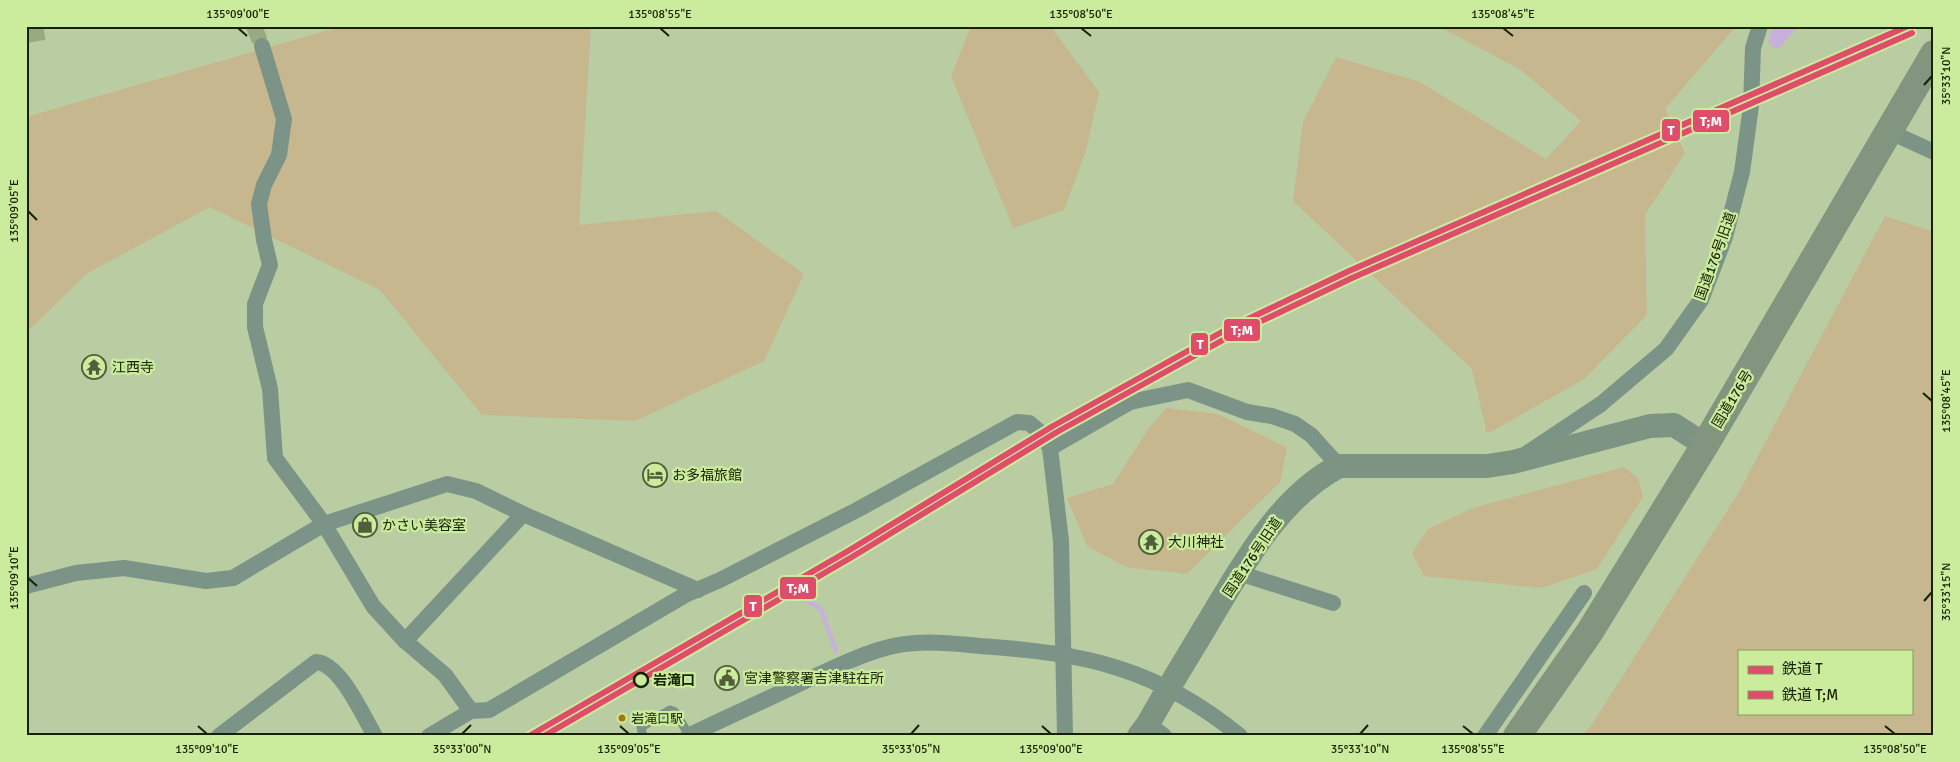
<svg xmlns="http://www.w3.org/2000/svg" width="1960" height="762" font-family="Signika,'Noto Sans JP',sans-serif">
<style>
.green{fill:#c6b78e;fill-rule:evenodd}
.water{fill:#c7b1db}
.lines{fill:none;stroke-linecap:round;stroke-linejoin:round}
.stream{stroke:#c7b1db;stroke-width:4.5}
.street-tunnel{stroke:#99aa82;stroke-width:16;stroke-dasharray:16 8;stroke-linecap:butt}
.highway-tunnel{stroke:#99aa82;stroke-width:28;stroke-dasharray:28 14;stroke-linecap:butt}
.lane{stroke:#7b9487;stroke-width:9}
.street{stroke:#7b9487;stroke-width:16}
.secondary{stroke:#7d9483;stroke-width:24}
.highway{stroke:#81957f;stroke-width:28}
.rail-1-casing{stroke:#cbeb9d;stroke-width:10}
.rail-2-casing{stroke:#cbeb9d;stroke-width:10}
.rail-1{stroke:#df4d6a;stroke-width:6}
.rail-2{stroke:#df4d6a;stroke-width:6}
.ticks{fill:none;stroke:#172203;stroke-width:2}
.stop-dot{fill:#cbeb9d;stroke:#172203;stroke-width:2.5}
.bus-dot{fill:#a97801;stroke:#cbeb9d;stroke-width:2}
.labels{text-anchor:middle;stroke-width:4.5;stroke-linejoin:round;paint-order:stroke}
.bus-label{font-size:13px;fill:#172203;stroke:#cbeb9d;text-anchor:start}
.street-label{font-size:14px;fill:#172203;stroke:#cbeb9d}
.poi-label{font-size:14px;fill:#172203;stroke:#cbeb9d;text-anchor:start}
.stop-label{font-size:14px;font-weight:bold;fill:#172203;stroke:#cbeb9d;text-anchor:start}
.line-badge{stroke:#cbeb9d;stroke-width:2}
.badge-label{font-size:14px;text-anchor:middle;font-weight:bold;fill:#fff}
.neatline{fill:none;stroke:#172203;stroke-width:2}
.ticks-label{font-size:12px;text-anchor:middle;fill:#172203}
</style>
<rect width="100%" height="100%" fill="#bacca2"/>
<g class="green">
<path d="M 343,26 L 591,26 L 579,225 L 716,211 L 804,274 L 764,361 L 635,421 L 482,415 L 380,290 L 210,207 L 86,274 L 26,333 L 26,117 Z"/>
<path d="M 971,26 L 1050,26 L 1099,92 L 1086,151 L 1064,210 L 1013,228 L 951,76 Z"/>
<path d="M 1438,26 L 1736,26 L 1665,109 L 1685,153 L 1645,215 L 1647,315 L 1584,379 L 1487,434 L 1472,369 L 1293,201 L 1303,122 L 1336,57 L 1420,82 L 1546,159 L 1581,121 L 1521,70 Z"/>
<path d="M 1885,216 L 1934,232 L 1934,736 L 1581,736 L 1591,726 L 1739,492 ZM 1739,651 L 1911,651 L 1911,713 L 1739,713 Z"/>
<path d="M 1166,408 L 1218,414 L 1287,448 L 1280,482 L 1187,574 L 1126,567 L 1087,546 L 1067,498 L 1113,484 L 1149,428 Z"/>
<path d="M 1624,467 L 1638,478 L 1643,497 L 1597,569 L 1541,588 L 1424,576 L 1412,553 L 1428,529 L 1473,508 Z"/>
</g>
<path class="water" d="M 1772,26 L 1798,26 L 1780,48 L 1774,48 L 1768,41 Z"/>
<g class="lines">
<path class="stream" d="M 799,591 L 808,601 L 821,609 L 836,651"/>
<path class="street-tunnel" d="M 254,26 L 262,46"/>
<path class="highway-tunnel" d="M 26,29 L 43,26"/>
<path class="lane" d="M 643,736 L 641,727 L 670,710 L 675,712 L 689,735"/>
<g class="street">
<path d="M 262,46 L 284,119 L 279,155 L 264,185 L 259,204 L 264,240 L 270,265 L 255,304 L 255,327 L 270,389 L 275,458 L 324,524 L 373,606 L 405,641 L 445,675 L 471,711"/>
<path d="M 1888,131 L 1934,152"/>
<path d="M 1050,448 L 1130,402 L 1188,390 L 1247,412 L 1272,416 L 1295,424 L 1311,435 L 1339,466"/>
<path d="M 1526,454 L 1601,404 L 1666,349 L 1701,300 L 1725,237 L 1742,172 L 1751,106 L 1753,48 L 1760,26"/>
<path d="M 1239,573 L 1333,603"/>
<path d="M 26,586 L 76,573 L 124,568 L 206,581 L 233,578 L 324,524 L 447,484 L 476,491 L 523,514 L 698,590"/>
<path d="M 405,641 L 523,514"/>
<path d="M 1148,724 L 1164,736"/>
<path d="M 219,736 L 316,662 C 340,663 363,716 375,736"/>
<path d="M 429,736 L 471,711 L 489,710 L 685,595 L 720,580 L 857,510 L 1017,422 L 1029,423 L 1041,433 L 1050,448 L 1061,541 L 1065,736"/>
<path d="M 688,736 C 727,717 766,700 805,681 C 830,670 856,656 882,649 C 914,639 948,643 980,646 C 1085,653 1157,668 1240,736"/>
<path d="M 1485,736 L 1584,593"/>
</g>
<path class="secondary" d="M 1139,736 L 1148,724 C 1166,691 1187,658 1206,626 C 1241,568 1278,498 1339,466 L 1487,466 L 1513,462 L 1650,426 L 1674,425 L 1705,445"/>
<path class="highway" d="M 1517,736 L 1589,633 L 1705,445 L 1934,54"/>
<defs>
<path id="rail-1" d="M 529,736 L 848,551 L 1053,426 L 1229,328 L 1349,271 L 1908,26"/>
<path id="rail-2" d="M 544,736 L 852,557 L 1057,432 L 1232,335 L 1352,278 L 1912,33"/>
</defs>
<use href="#rail-1" class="rail-1-casing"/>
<use href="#rail-2" class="rail-2-casing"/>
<use href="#rail-1" class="rail-1"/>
<use href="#rail-2" class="rail-2"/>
</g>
<path class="ticks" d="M 238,28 L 247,36M 660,28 L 669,36M 1081,28 L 1091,36M 1503,28 L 1513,36M 1924,85 L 1932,76M 28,211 L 37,220M 1923,393 L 1932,401M 28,578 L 37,586M 1924,601 L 1932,592M 198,726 L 207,734M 620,726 L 629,734M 1042,726 L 1051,734M 1463,726 L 1473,734M 1885,726 L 1895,734M 462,734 L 471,725M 911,734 L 919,725M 1360,734 L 1368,725"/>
<defs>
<symbol id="temple-ring" viewBox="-11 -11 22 22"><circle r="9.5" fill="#cbeb9d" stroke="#505e3b" stroke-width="1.5"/><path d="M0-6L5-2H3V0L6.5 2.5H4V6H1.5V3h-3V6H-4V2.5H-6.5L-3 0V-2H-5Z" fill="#505e3b"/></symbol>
<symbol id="hotel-ring" viewBox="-11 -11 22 22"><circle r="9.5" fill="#cbeb9d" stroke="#505e3b" stroke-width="1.5"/><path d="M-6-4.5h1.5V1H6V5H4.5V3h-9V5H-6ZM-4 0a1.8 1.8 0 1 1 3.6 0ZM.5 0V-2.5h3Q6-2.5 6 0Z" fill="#505e3b"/></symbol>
<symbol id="shop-ring" viewBox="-11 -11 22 22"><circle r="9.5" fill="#cbeb9d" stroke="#505e3b" stroke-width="1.5"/><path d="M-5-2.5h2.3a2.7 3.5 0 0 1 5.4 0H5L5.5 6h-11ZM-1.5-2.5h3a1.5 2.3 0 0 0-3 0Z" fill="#505e3b"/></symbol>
<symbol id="civic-ring" viewBox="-11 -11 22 22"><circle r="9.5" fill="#cbeb9d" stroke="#505e3b" stroke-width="1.5"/><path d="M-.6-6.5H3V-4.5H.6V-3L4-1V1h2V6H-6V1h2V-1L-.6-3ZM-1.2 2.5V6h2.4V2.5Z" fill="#505e3b"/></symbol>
</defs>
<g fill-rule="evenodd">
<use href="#temple-ring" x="80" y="353" width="28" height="28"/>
<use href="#hotel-ring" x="641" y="461" width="28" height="28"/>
<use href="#shop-ring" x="351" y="511" width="28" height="28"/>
<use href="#temple-ring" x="1137" y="528" width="28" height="28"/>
<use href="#civic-ring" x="713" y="664" width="28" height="28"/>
</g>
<circle class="stop-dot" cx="641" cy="680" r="7"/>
<circle class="bus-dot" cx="622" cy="718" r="4.5"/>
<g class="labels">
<g class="bus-label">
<text x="631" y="723">岩滝口駅</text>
</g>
<g class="street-label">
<text transform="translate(1715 256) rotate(-70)" y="5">国道176号旧道</text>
<text transform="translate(1732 399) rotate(-59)" y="5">国道176号</text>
<text transform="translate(1252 557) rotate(-56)" y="5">国道176号旧道</text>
</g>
<g class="poi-label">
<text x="112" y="372">江西寺</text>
<text x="672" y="480">お多福旅館</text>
<text x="382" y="530">かさい美容室</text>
<text x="1168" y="547">大川神社</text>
<text x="744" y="683">宮津警察署吉津駐在所</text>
</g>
<g class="stop-label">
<text x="653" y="685">岩滝口</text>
</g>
</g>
<g class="line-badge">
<rect x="1692" y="109" width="38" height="24" rx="5" fill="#df4d6a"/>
<rect x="1661" y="118" width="20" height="24" rx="5" fill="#df4d6a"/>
<rect x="1223" y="318" width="38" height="24" rx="5" fill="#df4d6a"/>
<rect x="1190" y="332" width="19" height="24" rx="5" fill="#df4d6a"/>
<rect x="779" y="576" width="38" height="24" rx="5" fill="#df4d6a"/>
<rect x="743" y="594" width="20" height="24" rx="5" fill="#df4d6a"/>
</g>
<g class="badge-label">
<text x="1711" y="126">T;M</text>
<text x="1671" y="135">T</text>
<text x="1242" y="335">T;M</text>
<text x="1200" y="349">T</text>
<text x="798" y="593">T;M</text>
<text x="753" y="611">T</text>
</g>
<rect width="1960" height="762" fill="none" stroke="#cbeb9d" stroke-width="55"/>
<rect x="1738" y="650" width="175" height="65" fill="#cbeb9d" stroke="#839b5f"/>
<rect x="1748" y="666" width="25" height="8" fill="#df4d6a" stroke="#839b5f"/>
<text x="1782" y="674" font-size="15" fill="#172203">鉄道 T</text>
<rect x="1748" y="691" width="25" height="8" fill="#df4d6a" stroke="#839b5f"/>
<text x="1782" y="700" font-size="15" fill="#172203">鉄道 T;M</text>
<rect x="28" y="28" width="1904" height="706" class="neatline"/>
<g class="ticks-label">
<text x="238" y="18">135°09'00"E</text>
<text x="660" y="18">135°08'55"E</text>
<text x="1081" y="18">135°08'50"E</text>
<text x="1503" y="18">135°08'45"E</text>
<text transform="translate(1946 76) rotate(-90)" y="4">35°33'10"N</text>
<text transform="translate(14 211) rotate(-90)" y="4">135°09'05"E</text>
<text transform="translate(1946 401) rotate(-90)" y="4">135°08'45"E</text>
<text transform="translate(14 578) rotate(-90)" y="4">135°09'10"E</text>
<text transform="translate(1946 592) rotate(-90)" y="4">35°33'15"N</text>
<text x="207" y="753">135°09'10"E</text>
<text x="462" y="753">35°33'00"N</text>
<text x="629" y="753">135°09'05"E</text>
<text x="911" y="753">35°33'05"N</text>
<text x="1051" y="753">135°09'00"E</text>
<text x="1360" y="753">35°33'10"N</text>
<text x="1473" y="753">135°08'55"E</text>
<text x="1895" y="753">135°08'50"E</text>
</g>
</svg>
